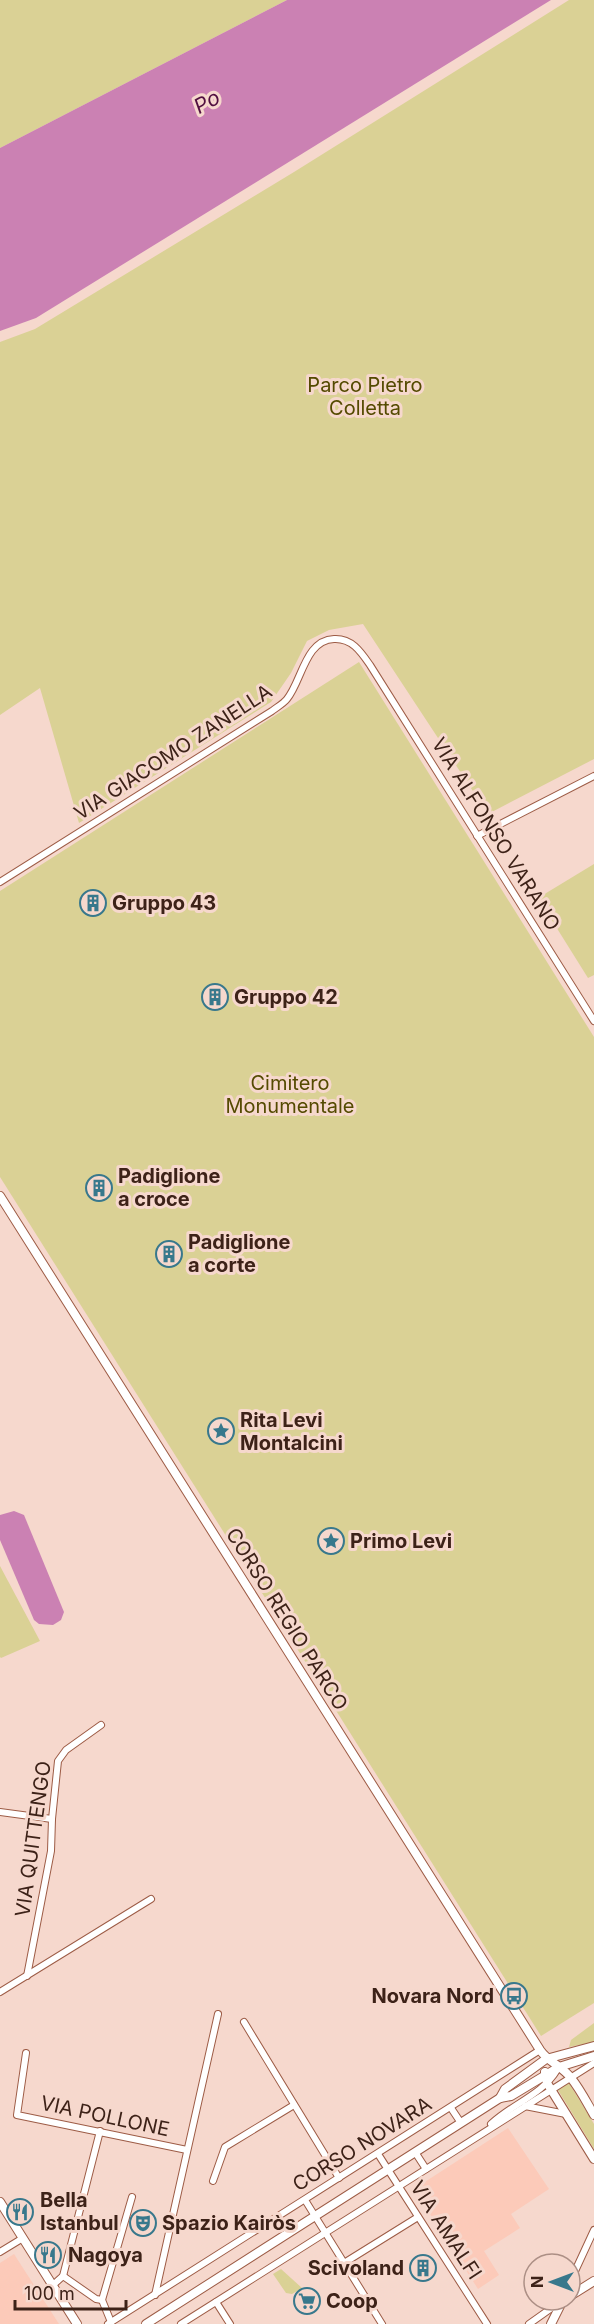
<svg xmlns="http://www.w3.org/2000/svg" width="594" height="2324" font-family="Inter,sans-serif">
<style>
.built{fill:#fccab9}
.green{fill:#dad195}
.water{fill:#cb81b3}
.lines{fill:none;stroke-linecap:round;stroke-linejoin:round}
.street-casing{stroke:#9d5c46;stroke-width:8}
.secondary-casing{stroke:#9d5c46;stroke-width:10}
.street{stroke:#fff;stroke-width:6}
.secondary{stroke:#fff;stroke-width:8}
.labels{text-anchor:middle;stroke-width:6;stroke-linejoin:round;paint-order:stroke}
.park-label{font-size:20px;fill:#544a00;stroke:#f6d8cd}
.street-label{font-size:20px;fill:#3d2218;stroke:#f6d8cd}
.poi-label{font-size:20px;font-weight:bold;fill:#3d2218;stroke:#f6d8cd;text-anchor:start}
.water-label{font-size:21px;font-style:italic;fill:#510f40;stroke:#f6d8cd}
</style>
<rect width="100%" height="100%" fill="#f6d8cd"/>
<g class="built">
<path d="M 508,2128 L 549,2189 L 511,2214 L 520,2228 L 484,2251 L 499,2275 L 478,2289 L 414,2189 Z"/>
<path d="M 14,2254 L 59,2324 L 0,2324 L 0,2263 Z"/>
</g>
<g class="green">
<path d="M 0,0 L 287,0 L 0,148 Z"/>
<path d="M 569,0 L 594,0 L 594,759 L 488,814 L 363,624 L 329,630 L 307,641 L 291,673 L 271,702 L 79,823 L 40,688 L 0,715 L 0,342 L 35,329 L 294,172 Z"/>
<path d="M 359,662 L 594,1037 L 594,2003 L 541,2036 L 0,1177 L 0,891 Z"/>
<path d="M 594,864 L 594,975 L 588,978 L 538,898 Z"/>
<path d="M 0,1566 L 40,1641 L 1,1658 L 0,1657 Z"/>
<path d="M 594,2023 L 594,2042 L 569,2047 L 571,2040 Z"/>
<path d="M 569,2083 L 594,2124 L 594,2149 L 558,2090 Z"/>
<path d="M 281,2269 L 302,2288 L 292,2294 L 286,2293 L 273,2274 Z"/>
</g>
<g class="water">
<path d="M 287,0 L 551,0 L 36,318 L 0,331 L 0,148 Z"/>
<path d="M 14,1511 L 24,1515 L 64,1612 L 61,1620 L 53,1625 L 39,1624 L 34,1620 L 0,1540 L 0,1515 Z"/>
</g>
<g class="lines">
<defs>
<g id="street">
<path d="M 477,836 L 594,776"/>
<path d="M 0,882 L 272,711 C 277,707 283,704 287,699 C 302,681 305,640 334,639 C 352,638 361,652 370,665 L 594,1021"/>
<path d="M 0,1812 L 52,1819"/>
<path d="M 27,1976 L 51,1851 L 52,1819 L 58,1761 L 66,1750 L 101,1725"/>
<path d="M 0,1992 L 151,1899"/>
<path d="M 244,2022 L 339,2178"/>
<path d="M 26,2053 L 17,2115 L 187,2150"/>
<path d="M 525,2106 L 566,2114"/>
<path d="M 451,2108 L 461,2123"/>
<path d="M 491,2124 C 512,2104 542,2095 557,2070"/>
<path d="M 415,2152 L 426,2169"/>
<path d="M 378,2154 L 487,2324"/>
<path d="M 213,2181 L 225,2147 L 294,2105"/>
<path d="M 305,2200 L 382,2324"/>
<path d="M 0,2252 L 23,2238"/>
<path d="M 344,2263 L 418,2217"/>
<path d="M 63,2276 L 96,2299 L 102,2300"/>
<path d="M 570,2282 L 594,2230"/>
<path d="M 53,2285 L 63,2276 L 100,2131"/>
<path d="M 155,2295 L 218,2014"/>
<path d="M 102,2300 L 132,2197"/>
<path d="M 102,2300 L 111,2322"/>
<path d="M 216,2302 L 230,2324"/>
<path d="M 108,2324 L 540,2050"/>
<path d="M 181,2324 L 594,2063"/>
<path d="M 529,2324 L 560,2302"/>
</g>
<g id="secondary">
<path d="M 0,1196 L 540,2050 C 548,2062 562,2066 571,2078 C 580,2089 587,2103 594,2115"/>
<path d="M 545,2072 L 547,2083 L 594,2159"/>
<path d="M 500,2098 L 505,2089 L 546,2059 L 594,2046"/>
<path d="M 0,2202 L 77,2324"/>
<path d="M 570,2296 L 594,2281"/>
<path d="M 146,2324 L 500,2098 L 511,2096 L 559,2067 L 594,2056"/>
<path d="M 551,2324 L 563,2300"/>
</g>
</defs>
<use href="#street" class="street-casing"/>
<use href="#secondary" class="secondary-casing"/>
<use href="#street" class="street"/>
<use href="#secondary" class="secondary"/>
</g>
<defs>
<symbol id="building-ring" viewBox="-11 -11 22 22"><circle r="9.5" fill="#f6d8cd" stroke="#38788c" stroke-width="1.5"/><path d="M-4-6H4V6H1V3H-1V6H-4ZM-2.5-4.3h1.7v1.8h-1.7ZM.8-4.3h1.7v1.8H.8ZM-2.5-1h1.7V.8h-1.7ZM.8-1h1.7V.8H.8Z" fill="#38788c"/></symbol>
<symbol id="sight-ring" viewBox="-11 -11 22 22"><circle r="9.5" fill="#f6d8cd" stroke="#38788c" stroke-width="1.5"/><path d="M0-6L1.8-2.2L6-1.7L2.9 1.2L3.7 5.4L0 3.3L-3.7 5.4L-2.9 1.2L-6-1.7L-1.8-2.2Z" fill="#38788c"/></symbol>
<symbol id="bus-ring" viewBox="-11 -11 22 22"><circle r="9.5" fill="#f6d8cd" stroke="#38788c" stroke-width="1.5"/><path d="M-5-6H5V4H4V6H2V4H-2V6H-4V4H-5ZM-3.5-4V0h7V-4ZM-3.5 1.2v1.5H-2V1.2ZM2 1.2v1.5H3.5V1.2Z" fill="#38788c"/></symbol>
<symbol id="restaurant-ring" viewBox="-11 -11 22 22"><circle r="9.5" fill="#f6d8cd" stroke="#38788c" stroke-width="1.5"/><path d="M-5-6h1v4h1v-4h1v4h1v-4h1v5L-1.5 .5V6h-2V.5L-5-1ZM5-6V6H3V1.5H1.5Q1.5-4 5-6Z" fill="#38788c"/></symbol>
<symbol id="theatre-ring" viewBox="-11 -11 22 22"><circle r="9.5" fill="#f6d8cd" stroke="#38788c" stroke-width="1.5"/><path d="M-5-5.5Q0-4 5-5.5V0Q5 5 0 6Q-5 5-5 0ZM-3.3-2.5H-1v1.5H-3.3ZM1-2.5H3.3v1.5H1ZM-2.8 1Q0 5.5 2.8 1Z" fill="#38788c"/></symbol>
<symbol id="supermarket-ring" viewBox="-11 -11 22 22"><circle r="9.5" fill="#f6d8cd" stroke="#38788c" stroke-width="1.5"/><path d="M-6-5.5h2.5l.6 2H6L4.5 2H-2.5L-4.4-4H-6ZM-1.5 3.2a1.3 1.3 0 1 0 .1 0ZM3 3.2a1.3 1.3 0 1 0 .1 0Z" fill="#38788c"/></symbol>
</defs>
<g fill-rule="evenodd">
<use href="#building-ring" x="78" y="888" width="30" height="30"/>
<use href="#building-ring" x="200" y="982" width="30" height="30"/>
<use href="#building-ring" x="84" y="1173" width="30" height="30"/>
<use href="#building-ring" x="154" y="1239" width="30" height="30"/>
<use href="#sight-ring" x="206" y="1416" width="30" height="30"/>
<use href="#sight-ring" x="316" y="1526" width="30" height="30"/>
<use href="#bus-ring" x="499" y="1981" width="30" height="30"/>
<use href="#restaurant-ring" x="5" y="2197" width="30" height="30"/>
<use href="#theatre-ring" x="128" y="2208" width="30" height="30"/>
<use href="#restaurant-ring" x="33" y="2240" width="30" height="30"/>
<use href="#building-ring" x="408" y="2253" width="30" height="30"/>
<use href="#supermarket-ring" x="292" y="2286" width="30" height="30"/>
</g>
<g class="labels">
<g class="park-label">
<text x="365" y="392">Parco Pietro<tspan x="365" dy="23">Colletta</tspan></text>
<text x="290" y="1090">Cimitero<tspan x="290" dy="23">Monumentale</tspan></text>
</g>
<g class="street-label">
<text transform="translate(173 752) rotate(-33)" y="7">VIA GIACOMO ZANELLA</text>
<text transform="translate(496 834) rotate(58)" y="7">VIA ALFONSO VARANO</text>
<text transform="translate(287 1619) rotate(58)" y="7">CORSO REGIO PARCO</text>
<text transform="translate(33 1839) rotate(-82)" y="7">VIA QUITTENGO</text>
<text transform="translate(105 2116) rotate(12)" y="7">VIA POLLONE</text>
<text transform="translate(362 2144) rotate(-32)" y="7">CORSO NOVARA</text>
<text transform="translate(446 2230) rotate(57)" y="7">VIA AMALFI</text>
</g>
<g class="poi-label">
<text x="112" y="910">Gruppo 43</text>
<text x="234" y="1004">Gruppo 42</text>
<text x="118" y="1183">Padiglione<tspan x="118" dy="23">a croce</tspan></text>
<text x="188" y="1249">Padiglione<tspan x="188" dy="23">a corte</tspan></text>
<text x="240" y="1427">Rita Levi<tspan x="240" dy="23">Montalcini</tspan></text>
<text x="350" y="1548">Primo Levi</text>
<text x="494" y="2003" text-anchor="end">Novara Nord</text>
<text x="40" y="2207">Bella<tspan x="40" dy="23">Istanbul</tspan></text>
<text x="162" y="2230">Spazio Kairòs</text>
<text x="68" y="2262">Nagoya</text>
<text x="404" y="2275" text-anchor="end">Scivoland</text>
<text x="326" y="2308">Coop</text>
</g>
<g class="water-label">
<text transform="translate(207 102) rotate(-29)" y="7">Po</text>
</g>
</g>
<g transform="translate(552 2282) rotate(270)"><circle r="28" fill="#f6d8cd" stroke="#ac8f85" stroke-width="1.5"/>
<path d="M0-4.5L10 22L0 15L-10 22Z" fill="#38788c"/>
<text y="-9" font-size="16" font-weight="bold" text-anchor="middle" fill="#3d2218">N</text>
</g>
<path d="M15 2300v9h111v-9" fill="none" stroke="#3d2218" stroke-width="3"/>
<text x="24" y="2300" font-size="18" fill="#3d2218" stroke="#f6d8cd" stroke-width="4.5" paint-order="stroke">100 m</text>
</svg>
